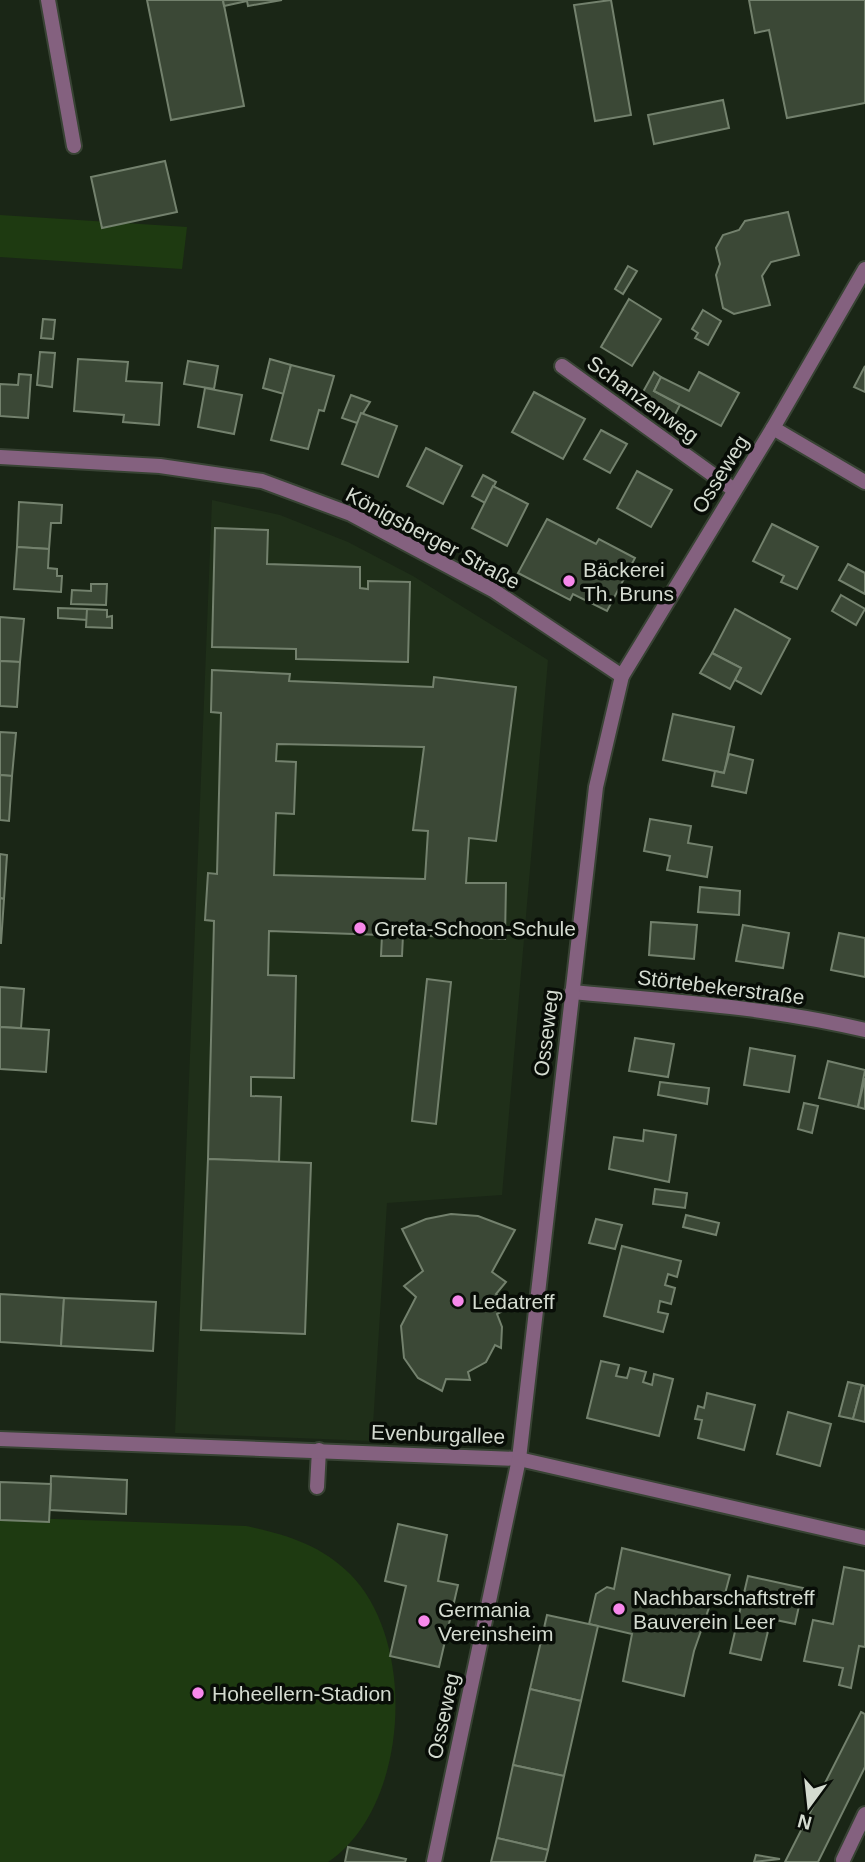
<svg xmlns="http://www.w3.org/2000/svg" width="865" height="1862" font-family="Helvetica,sans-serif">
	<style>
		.built { fill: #1f2f19 }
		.green { fill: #1e3a11 }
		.building { fill: #3b4836; stroke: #73816d; stroke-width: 2; fill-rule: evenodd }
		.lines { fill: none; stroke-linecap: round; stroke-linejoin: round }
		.service-casing { stroke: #384334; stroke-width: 18 }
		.minor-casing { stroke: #384334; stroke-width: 18 }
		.service { stroke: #84617f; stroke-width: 14 }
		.minor { stroke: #84617f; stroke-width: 14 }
		.poi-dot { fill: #f788eb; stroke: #080d07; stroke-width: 2.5 }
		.labels { text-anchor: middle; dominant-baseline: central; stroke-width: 7; stroke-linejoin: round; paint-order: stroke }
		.street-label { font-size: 21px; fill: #d4dbd0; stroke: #080d07 }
		.poi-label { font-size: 21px; fill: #d4dbd0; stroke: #080d07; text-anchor: start }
	</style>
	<rect width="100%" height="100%" fill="#1a2616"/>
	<!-- built -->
	<polygon class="built" points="212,500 280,515 348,542 413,576 548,660 502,1195 387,1203 372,1441 175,1433"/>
	<!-- green -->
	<g class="green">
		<polygon points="0,215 187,227 182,269 0,257"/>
		<path d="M0 1517 246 1526C285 1534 321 1545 350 1574 418 1642 409 1808 328 1862H0Z"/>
	</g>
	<!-- building -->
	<g class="building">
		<polygon points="147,0 223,0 244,106 171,120"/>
		<polygon points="223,0 282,0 248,6 247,1 224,6"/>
		<polygon points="611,0 631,115 595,121 574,5"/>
		<polygon points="749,0 865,0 865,103 787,118 769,30 755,33"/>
		<polygon points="723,100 729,128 654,144 648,115"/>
		<polygon points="165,161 177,212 102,228 91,177"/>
		<polygon points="788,212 799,255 771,262 762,276 770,305 734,314 723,308 716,275 720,264 716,248 723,235 739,230 745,221"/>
		<polygon points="628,266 637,271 623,294 615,289"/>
		<polygon points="629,299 661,319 632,366 601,347"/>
		<polygon points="703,310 721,321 708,345 695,338 698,333 692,329"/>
		<polygon points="43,319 55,320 53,339 41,338"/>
		<polygon points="40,352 55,353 52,387 37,385"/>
		<polygon points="78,359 128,362 126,381 162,383 159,425 123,422 124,415 74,411"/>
		<polygon points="270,359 291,365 284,394 263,388"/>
		<polygon points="188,361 218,366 214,389 184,384"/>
		<polygon points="291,365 334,376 324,411 319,410 308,449 271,440"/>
		<polygon points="865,366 865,392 854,387"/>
		<polygon points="654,372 661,377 654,391 680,405 669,426 638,401"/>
		<polygon points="699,372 739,393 721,426 654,391 661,377 689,391"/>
		<polygon points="19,374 31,375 28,418 0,416 0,384 18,385"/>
		<polygon points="205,388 242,395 234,434 198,427"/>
		<polygon points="534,392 585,419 563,459 512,432"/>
		<polygon points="351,395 370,402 357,423 342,418"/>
		<polygon points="361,413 397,426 378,477 342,464"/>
		<polygon points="601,430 627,444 610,473 584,459"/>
		<polygon points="426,448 462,466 443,504 407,486"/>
		<polygon points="637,471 672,490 651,527 617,508"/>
		<polygon points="483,475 496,482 485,503 472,496"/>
		<polygon points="493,486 528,504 507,546 472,528"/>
		<polygon points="19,502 62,505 61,523 51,523 49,549 17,547"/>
		<polygon points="547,519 596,544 599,539 635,558 607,611 573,594 570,600 518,573"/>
		<polygon points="772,524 818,547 797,589 781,582 784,576 753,561"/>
		<polygon points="215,528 268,530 267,564 360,567 360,588 368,589 368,581 410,582 408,662 296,659 296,649 212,647"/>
		<polygon points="17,547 49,549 48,568 57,569 57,576 62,576 61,592 14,589"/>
		<polygon points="848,564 865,573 865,594 839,580"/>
		<polygon points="91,584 107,584 106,605 71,604 72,590 91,591"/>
		<polygon points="841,595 865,609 856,625 832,611"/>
		<polygon points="58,608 87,609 87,620 58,618"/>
		<polygon points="87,609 107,610 107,617 112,616 112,628 86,627"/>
		<polygon points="735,609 790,639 761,694 735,680 741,668 712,653"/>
		<polygon points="0,617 24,619 20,662 0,661"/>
		<polygon points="712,653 741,668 730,689 700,673"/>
		<polygon points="0,661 20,662 17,707 0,706"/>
		<path d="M212 670 290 674 289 681 433 687 434 677 516 687 496 841 469 838 466 883H506L505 939 403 935 402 956H381L382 935 269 931 268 975 296 976 294 1078 251 1077V1096L281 1097 279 1162 208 1159 214 921 205 920 208 873 217 874 221 713 211 712ZM277 744 424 747 413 830 428 831 425 879 274 875 276 813 294 814 296 762 276 761Z"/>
		<polygon points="673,714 734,727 724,773 663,760"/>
		<polygon points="0,732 16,733 12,776 0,775"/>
		<polygon points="729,754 753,760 746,793 712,786 715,771 724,773"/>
		<polygon points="0,775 12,776 9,821 0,820"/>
		<polygon points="650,819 691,826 688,843 712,847 707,877 667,870 670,856 644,851"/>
		<polygon points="0,854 7,855 4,899 0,898"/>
		<polygon points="700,887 740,891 739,915 698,912"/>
		<polygon points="0,898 4,899 1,943 0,943"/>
		<polygon points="651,922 697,925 694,959 649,955"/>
		<polygon points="743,925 789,933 783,968 736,961"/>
		<polygon points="839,933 865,938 865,977 831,970"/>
		<polygon points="427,979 451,982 436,1124 412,1121"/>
		<polygon points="0,987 24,989 21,1028 0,1027"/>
		<polygon points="0,1027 49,1030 46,1072 0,1069"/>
		<polygon points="635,1038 674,1044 668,1077 629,1071"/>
		<polygon points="750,1048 795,1056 789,1092 744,1085"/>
		<polygon points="828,1061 865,1070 858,1107 819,1098"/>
		<polygon points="865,1078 865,1109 858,1107"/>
		<polygon points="660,1082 709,1088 707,1104 658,1095"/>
		<polygon points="804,1103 818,1106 812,1133 798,1129"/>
		<polygon points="644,1130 676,1135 669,1182 609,1169 614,1137 643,1141"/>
		<polygon points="208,1159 311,1163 305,1334 201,1330"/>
		<polygon points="655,1189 687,1193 685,1208 653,1204"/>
		<polygon points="451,1214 478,1216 515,1230 492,1272 506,1282 496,1294 508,1308 497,1314 502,1327 501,1348 495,1345 486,1362 468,1372 470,1380 446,1379 442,1391 418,1378 404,1358 401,1326 416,1297 404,1286 423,1271 402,1229 426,1219"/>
		<polygon points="686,1215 719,1223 716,1235 683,1227"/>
		<polygon points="596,1219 622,1225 615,1249 589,1243"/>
		<polygon points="622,1246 681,1261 677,1277 668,1274 665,1285 675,1288 671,1304 660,1301 658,1312 668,1314 663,1332 604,1316"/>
		<polygon points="0,1294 64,1298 61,1346 0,1342"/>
		<polygon points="64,1298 156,1302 153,1351 61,1346"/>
		<polygon points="601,1361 619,1365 616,1376 627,1378 630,1368 646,1372 643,1382 652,1385 654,1374 673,1379 659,1436 587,1418"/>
		<polygon points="848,1382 862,1385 853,1419 839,1416"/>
		<polygon points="862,1385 865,1386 865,1422 853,1419"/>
		<polygon points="707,1393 755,1405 744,1450 698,1438 702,1420 695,1419 698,1406 704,1408"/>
		<polygon points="788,1412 831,1424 820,1466 777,1454"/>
		<polygon points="51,1476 127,1480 126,1514 50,1510"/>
		<polygon points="0,1482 51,1484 49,1522 0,1520"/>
		<polygon points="398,1524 447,1535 438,1581 458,1585 439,1667 390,1656 406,1586 385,1581"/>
		<polygon points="622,1548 730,1575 722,1605 711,1602 694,1651 684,1696 623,1681 632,1634 589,1624 596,1594 607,1587 614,1589"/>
		<polygon points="844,1567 865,1571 865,1647 859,1646 851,1688 839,1685 843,1668 804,1661 813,1620 833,1624"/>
		<polygon points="748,1576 803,1588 795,1624 771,1619 761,1660 730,1653"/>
		<polygon points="547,1615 598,1626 581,1701 530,1689"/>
		<polygon points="530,1689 581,1701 564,1776 513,1765"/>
		<polygon points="861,1712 865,1714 865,1767 818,1862 785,1862"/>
		<polygon points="513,1765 564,1776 548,1850 497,1838"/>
		<polygon points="497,1838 548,1850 545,1862 491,1862"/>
		<polygon points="348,1847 406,1859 405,1862 345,1862"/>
		<polygon points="756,1855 780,1859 754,1862"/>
	</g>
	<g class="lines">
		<!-- service casing -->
		<g class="service-casing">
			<g id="service">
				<polyline points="48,0 74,146"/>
				<polyline points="317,1487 319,1450"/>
				<polyline points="843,1860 865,1814"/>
			</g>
		</g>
		<!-- minor casing -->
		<g class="minor-casing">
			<g id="minor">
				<polyline points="562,366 734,490"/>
				<polyline points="773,428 865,482"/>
				<polyline points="0,457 160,466 262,481 351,514 493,590 622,676"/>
				<path d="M572 992C670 1001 769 1007 865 1030"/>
				<polyline points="0,1439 519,1459 865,1538"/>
				<polyline points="434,1862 519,1459 596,787 622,676 773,428 865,269"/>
			</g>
		</g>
		<!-- service -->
		<use href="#service" class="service"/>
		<!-- minor -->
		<use href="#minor" class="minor"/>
	</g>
	<!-- markers -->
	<g class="poi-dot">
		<circle cx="569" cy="581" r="7"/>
		<circle cx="360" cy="928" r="7"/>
		<circle cx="458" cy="1301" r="7"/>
		<circle cx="619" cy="1609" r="7"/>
		<circle cx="424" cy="1621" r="7"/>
		<circle cx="198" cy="1693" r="7"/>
	</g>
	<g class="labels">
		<!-- street labels -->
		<g class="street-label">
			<text transform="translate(643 399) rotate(36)">Schanzenweg</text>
			<text transform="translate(720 474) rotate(-58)">Osseweg</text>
			<text transform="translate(433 538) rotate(28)">Königsberger Straße</text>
			<text transform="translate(721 987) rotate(7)">Störtebekerstraße</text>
			<text transform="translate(546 1033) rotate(-83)">Osseweg</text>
			<text transform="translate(438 1434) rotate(2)">Evenburgallee</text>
			<text transform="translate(443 1716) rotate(-78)">Osseweg</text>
		</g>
		<!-- poi labels -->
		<g class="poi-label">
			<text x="583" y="569">Bäckerei<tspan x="583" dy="24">Th. Bruns</tspan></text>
			<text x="374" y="928">Greta-Schoon-Schule</text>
			<text x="472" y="1301">Ledatreff</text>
			<text x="633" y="1597">Nachbarschaftstreff<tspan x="633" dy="24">Bauverein Leer</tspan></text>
			<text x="438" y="1609">Germania<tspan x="438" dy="24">Vereinsheim</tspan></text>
			<text x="212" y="1693">Hoheellern-Stadion</text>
		</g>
	</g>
	<!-- north arrow -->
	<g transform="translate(809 1806) rotate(195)" stroke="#080d07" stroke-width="5" paint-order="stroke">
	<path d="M0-5L12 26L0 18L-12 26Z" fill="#d4dbd0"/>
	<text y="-10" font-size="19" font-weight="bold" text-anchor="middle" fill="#d4dbd0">N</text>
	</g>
</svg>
